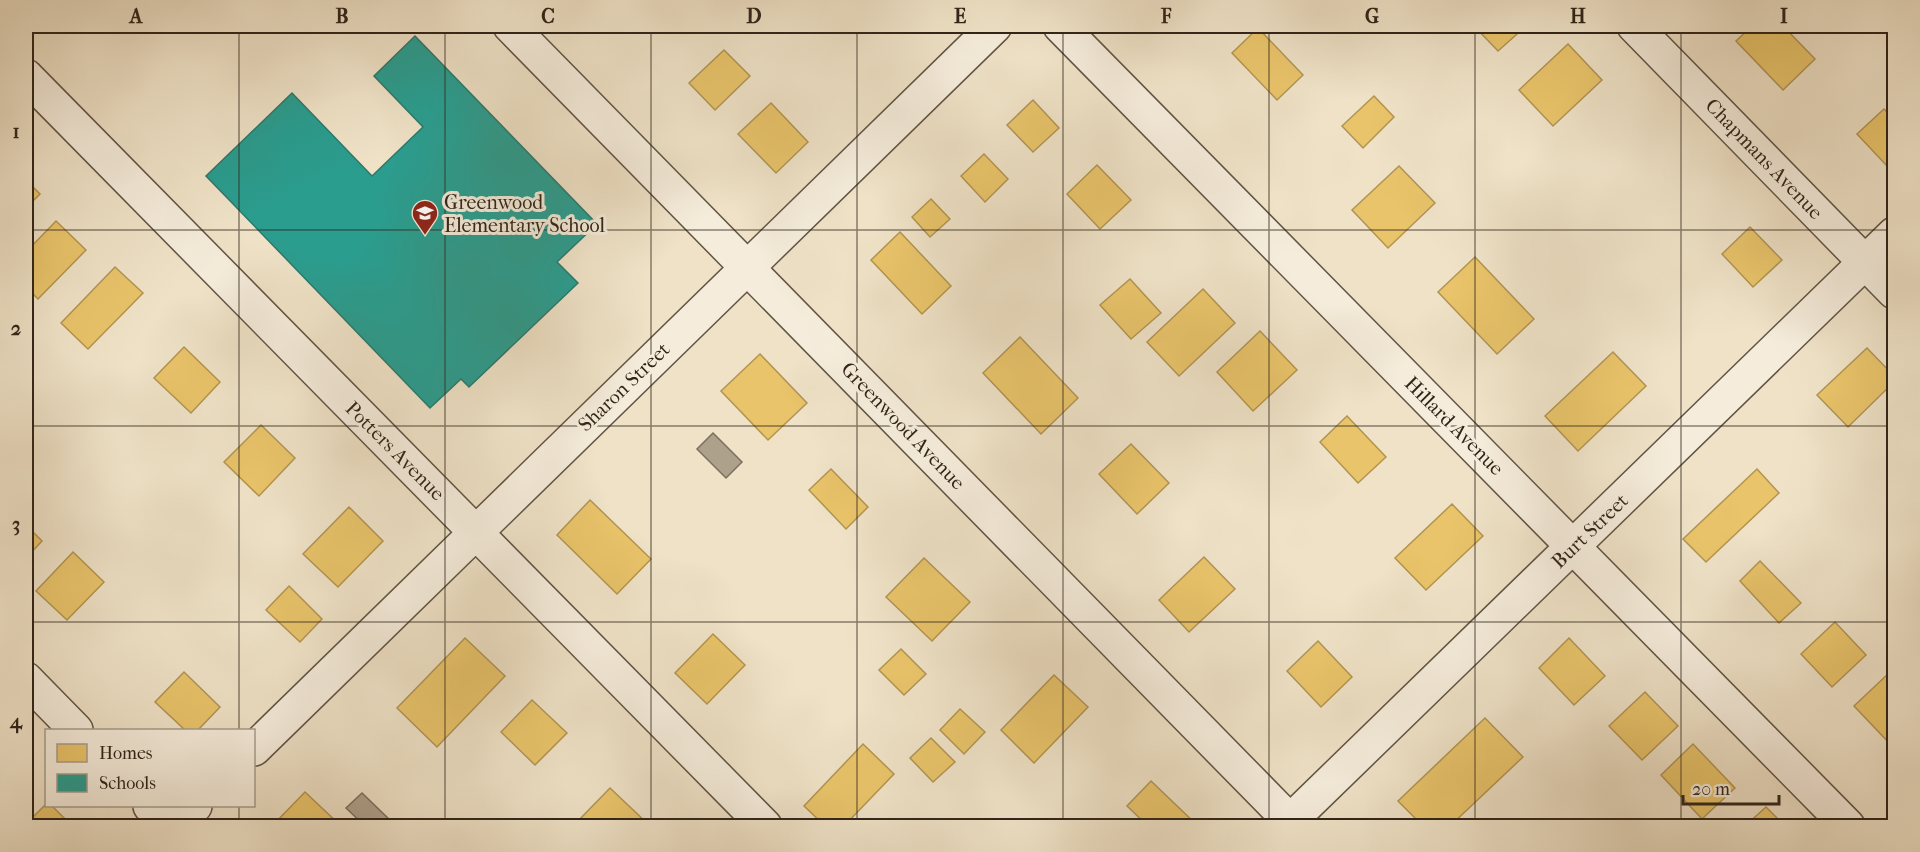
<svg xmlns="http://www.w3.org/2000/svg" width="1920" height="852" font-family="'IM FELL French Canon',serif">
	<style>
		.water { fill: #aea18c; stroke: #7c6f5e; stroke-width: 1.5 }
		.homes { fill: #e9c46a; stroke: #b29452; stroke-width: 1.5 }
		.schools { fill: #2a9d8f; stroke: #2c796c; stroke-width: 1.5 }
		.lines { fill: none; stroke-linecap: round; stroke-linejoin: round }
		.minor-casing { stroke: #605444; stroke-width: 36 }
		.minor { stroke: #f5ecdb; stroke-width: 33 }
		.grid { fill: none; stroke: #302419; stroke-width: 1.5; stroke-opacity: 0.55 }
		.labels { text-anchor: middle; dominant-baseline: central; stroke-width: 6; stroke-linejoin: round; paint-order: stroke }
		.street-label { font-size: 20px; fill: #302419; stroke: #f5ecdb }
		.poi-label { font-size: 20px; fill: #302419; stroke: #f5ecdb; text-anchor: start }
		.neatline { fill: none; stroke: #302419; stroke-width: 2 }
		.grid-label { font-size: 20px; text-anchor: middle; font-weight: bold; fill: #302419 }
	</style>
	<rect width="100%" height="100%" fill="#efe2c7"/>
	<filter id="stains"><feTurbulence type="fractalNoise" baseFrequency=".00333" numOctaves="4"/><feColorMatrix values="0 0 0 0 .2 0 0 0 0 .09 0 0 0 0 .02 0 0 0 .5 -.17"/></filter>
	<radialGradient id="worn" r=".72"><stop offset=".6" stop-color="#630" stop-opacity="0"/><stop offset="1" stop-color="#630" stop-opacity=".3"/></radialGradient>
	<!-- water -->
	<g class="water">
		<polygon points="713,433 742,462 726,478 697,449"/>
		<polygon points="362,793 393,823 389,826 365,826 346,808"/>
	</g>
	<!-- homes -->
	<g class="homes">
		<polygon points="1474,26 1526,26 1498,51"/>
		<polygon points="1752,26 1783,26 1815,59 1783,90 1736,41"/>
		<polygon points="1258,28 1303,75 1277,100 1232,53"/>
		<polygon points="1568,44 1602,80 1553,126 1519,90"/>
		<polygon points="724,50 750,76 715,110 689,83"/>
		<polygon points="1374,96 1394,117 1363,148 1342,126"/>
		<polygon points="1033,100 1059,128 1033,152 1007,125"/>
		<polygon points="771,103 808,142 776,173 738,134"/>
		<polygon points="1884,109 1894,119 1894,159 1887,166 1857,134"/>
		<polygon points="984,154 1008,179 985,202 961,176"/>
		<polygon points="1097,165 1131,200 1100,229 1067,194"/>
		<polygon points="1399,166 1435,203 1388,248 1352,210"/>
		<polygon points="26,180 40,194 26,208"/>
		<polygon points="931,199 950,219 930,237 912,217"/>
		<polygon points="56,221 86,250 38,299 26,287 26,252"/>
		<polygon points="1750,227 1782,260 1753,287 1722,254"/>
		<polygon points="900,232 951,286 922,314 871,260"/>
		<polygon points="1475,257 1534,319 1497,354 1438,292"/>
		<polygon points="115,267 143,293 88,349 61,323"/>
		<polygon points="1130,279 1161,313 1131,339 1100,305"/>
		<polygon points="1203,289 1235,323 1179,376 1147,342"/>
		<polygon points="1260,331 1297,370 1253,411 1217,372"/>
		<polygon points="1020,337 1078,398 1041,434 983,373"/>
		<polygon points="184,347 220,382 191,413 154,378"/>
		<polygon points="1867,348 1894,376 1894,382 1848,427 1817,395"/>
		<polygon points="1613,352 1646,386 1578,451 1545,416"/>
		<polygon points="760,354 807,403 768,440 721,391"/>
		<polygon points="1347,416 1386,457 1358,483 1320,442"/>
		<polygon points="261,425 295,458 259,496 224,462"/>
		<polygon points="1131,444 1169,483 1137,514 1099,474"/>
		<polygon points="831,469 868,507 846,529 809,490"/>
		<polygon points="1757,469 1779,493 1706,562 1683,539"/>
		<polygon points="590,500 651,559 617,594 557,535"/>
		<polygon points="1452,504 1483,536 1426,590 1395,558"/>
		<polygon points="349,507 383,541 338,587 303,554"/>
		<polygon points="26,525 42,541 26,558"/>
		<polygon points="73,552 104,582 67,620 36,591"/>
		<polygon points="1204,557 1235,589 1189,632 1159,600"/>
		<polygon points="924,558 970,602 932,641 886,597"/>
		<polygon points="1760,561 1801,603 1779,623 1740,581"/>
		<polygon points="289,586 322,619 300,642 266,610"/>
		<polygon points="1835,622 1866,655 1832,687 1801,654"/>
		<polygon points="713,634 745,665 707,704 675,673"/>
		<polygon points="465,638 505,676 437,747 397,708"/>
		<polygon points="1569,638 1605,676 1574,705 1539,668"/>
		<polygon points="1318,641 1352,677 1321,707 1287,671"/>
		<polygon points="901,649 926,674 904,695 879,670"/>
		<polygon points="184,672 220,707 198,730 185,730 155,702"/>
		<polygon points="1890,672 1894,677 1894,748 1854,706"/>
		<polygon points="1054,675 1088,707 1034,763 1001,730"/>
		<polygon points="1645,692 1678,726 1642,760 1609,726"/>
		<polygon points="532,700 567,733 535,765 501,732"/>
		<polygon points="960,709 985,732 964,754 940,730"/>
		<polygon points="1485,718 1523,757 1450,826 1423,826 1398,801"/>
		<polygon points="931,738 955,762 933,782 910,758"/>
		<polygon points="863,744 894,774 844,826 825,826 804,806"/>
		<polygon points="1693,744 1735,788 1702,819 1661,775"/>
		<polygon points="1151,781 1198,826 1148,826 1127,806"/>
		<polygon points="610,788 650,826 584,826 578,821"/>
		<polygon points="305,792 341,826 272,826"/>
		<polygon points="46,804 46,806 52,806 72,826 26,826 26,824"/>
		<polygon points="1766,807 1785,826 1745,826"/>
	</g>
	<!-- schools -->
	<polygon class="schools" points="415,36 597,224 557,262 578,283 469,387 461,379 430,408 206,176 292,93 372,176 423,127 374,76"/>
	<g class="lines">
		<!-- minor casing -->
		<g class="minor-casing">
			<g id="minor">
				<polyline points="510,26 1295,826"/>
				<polyline points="1060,26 1848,826"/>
				<polyline points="1634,26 1894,292"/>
				<polyline points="26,76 765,826"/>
				<polyline points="26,679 76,730"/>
				<polyline points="254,749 995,26"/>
				<polyline points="150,806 170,826"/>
				<polyline points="174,826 195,806"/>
				<polyline points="1285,826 1894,234"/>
			</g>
		</g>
		<!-- minor -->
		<use href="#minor" class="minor"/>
	</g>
	<!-- grid -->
	<path class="grid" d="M239 26V730M445 26V826M651 26V826M857 26V826M1063 26V826M1269 26V826M1475 26V826M1681 26V826M26 230H1894M26 426H1894M26 622H1894M239 806V826"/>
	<!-- icons -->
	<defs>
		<g id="school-pin" transform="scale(1.35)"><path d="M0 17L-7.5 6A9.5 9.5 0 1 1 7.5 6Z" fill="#8f2418" stroke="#f5ecdb"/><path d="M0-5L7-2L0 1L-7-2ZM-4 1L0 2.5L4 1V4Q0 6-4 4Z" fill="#fff"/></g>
	</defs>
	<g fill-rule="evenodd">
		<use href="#school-pin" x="425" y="213"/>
	</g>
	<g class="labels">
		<!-- street labels -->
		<g class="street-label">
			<text transform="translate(1764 159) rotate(46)">Chapmans Avenue</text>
			<text transform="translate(624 387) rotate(-44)">Sharon Street</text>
			<text transform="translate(903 426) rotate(46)">Greenwood Avenue</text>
			<text transform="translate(1454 426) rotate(45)">Hillard Avenue</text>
			<text transform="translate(395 451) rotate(45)">Potters Avenue</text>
			<text transform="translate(1590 531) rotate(-44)">Burt Street</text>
		</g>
		<!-- poi labels -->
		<g class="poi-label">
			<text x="444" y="202">Greenwood<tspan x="444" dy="23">Elementary School</tspan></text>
		</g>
	</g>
	<!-- margin -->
	<rect width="1920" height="852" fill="none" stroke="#efe2c7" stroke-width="66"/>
	<!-- legend -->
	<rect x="45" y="729" width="210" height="78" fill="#f5ecdb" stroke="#a69c8d" stroke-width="1.5"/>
	<rect x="57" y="744" width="30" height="18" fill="#e9c46a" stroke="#a69c8d" stroke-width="1.5"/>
	<text x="99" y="759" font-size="18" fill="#302419">Homes</text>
	<rect x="57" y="774" width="30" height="18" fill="#2a9d8f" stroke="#a69c8d" stroke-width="1.5"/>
	<text x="99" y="789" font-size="18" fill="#302419">Schools</text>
	<!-- scale -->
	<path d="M1683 795v9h96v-9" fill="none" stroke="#302419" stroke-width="3"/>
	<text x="1692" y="795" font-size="18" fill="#302419" stroke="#f5ecdb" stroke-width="4.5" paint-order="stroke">20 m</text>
	<rect x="33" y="33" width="1854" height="786" class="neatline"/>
	<g class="grid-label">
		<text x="136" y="23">A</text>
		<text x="342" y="23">B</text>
		<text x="548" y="23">C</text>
		<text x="754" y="23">D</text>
		<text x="960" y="23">E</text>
		<text x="1166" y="23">F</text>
		<text x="1372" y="23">G</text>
		<text x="1578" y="23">H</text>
		<text x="1784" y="23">I</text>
		<text x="16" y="138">1</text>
		<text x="16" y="335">2</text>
		<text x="16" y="531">3</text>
		<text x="16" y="728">4</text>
	</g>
	<rect width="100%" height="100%" filter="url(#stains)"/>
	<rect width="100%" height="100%" fill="url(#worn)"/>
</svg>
